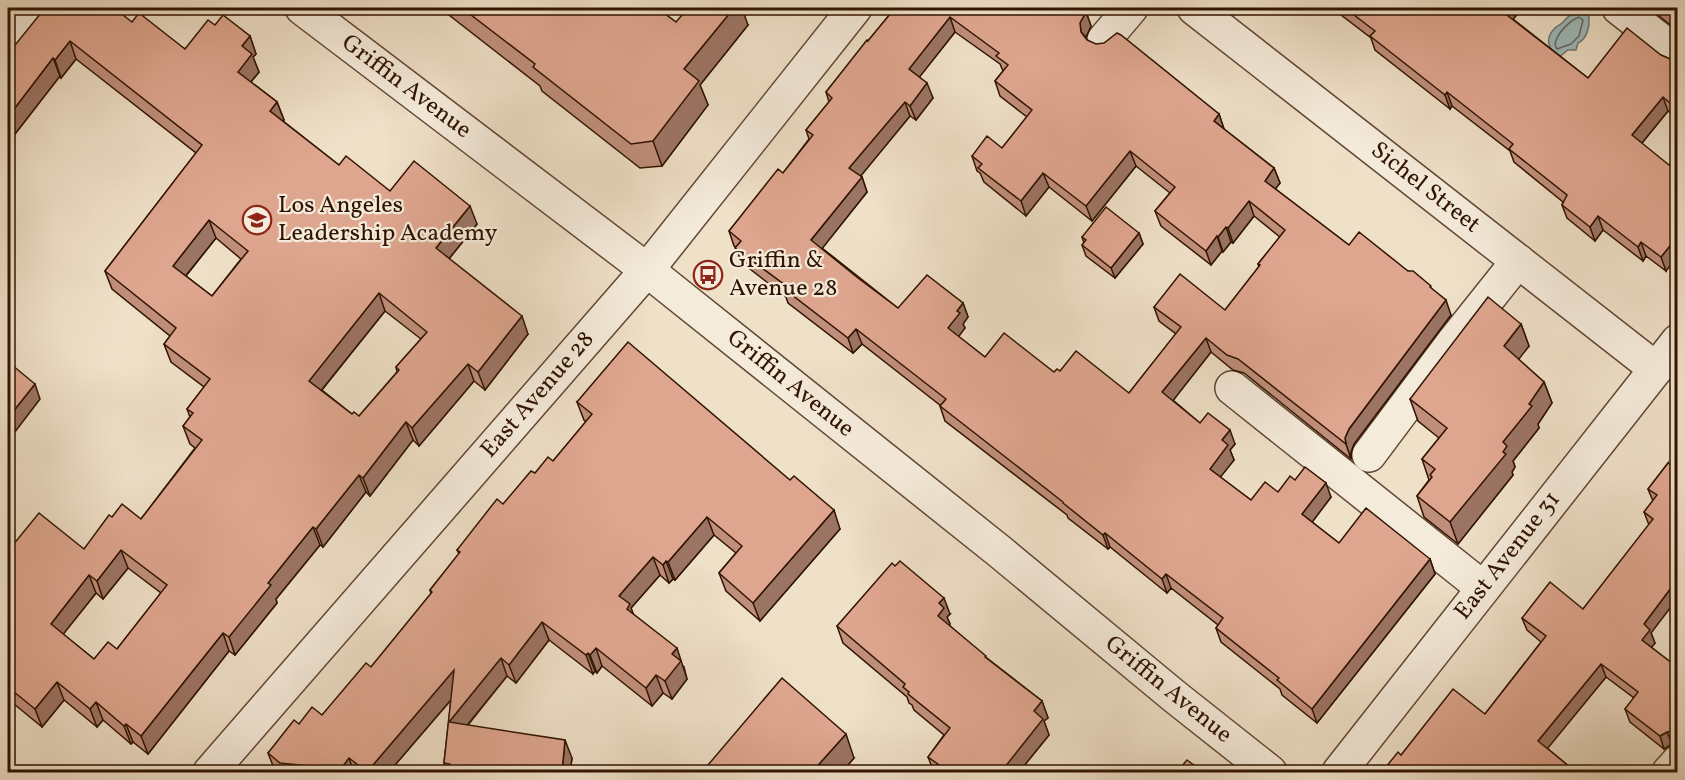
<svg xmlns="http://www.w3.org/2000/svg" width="1685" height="780" font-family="Vollkorn,serif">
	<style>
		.water { fill: #9cbbbd; stroke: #717871; stroke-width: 1.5 }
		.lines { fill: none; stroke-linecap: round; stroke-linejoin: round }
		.shore { stroke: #66675e; stroke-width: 1.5 }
		.minor-casing { stroke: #604632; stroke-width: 36 }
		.minor { stroke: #f5ebdb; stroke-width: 33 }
		.wall { fill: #c08f7b; stroke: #301300; stroke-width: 1.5; fill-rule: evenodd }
		.shaded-wall { fill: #9c7464; stroke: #301300; stroke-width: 1.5 }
		.building { fill: #dfa68f; stroke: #301300; stroke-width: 1.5; fill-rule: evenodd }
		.labels { text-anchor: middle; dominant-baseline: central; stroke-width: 4.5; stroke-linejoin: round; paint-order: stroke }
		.street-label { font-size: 24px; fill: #301300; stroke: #f5ebdb }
		.poi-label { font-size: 24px; fill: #301300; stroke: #f5ebdb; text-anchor: start }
	</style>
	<rect width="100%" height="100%" fill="#efe0c8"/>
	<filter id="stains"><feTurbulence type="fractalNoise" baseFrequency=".00333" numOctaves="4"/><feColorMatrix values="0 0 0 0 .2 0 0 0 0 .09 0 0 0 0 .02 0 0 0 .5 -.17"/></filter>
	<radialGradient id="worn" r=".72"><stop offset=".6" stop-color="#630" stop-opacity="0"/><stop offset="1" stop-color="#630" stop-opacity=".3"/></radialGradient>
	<!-- water -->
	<path class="water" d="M1581 10 1589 17C1590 26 1587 39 1578 43L1576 50H1568L1559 57C1549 50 1544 40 1554 29 1556 26 1559 26 1562 23 1568 17 1571 13 1581 10Z"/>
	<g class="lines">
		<!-- shore -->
		<path class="shore" d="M1579 17 1583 20 1579 36 1571 44 1557 49 1555 45C1556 34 1569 21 1579 17Z"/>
		<!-- minor casing -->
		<g class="minor-casing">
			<g id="minor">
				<polyline points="302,8 647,270 999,551 1174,696 1270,772"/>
				<polyline points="1194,8 1656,369"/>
				<polyline points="1619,8 1678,54"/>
				<polyline points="1104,40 1131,8"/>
				<polyline points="8,50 42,8"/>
				<polyline points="1232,388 1483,588"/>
				<polyline points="1369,455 1455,340 1518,261"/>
				<polyline points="210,772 647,270 855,8"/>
				<polyline points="1339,772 1678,341"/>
				<polyline points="1669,772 1678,762"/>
			</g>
		</g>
		<!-- minor -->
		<use href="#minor" class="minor"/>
	</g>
	<!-- wall -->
	<g class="wall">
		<polygon points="440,8 657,8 676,22 748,25 700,85 708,105 662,166 640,168 542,91 540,86"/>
		<path d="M895 8 1086 12 1091 26 1086 37 1087 40 1219 114 1224 129 1274 168 1280 183 1275 189 1349 245 1408 271 1432 289 1451 315 1354 444 1351 452V459L1244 373 1233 370 1211 352 1173 400 1200 423 1235 444 1230 450 1234 460 1220 477 1251 500 1278 492 1295 480 1331 497 1312 522 1339 543 1430 559 1435 574 1317 723 1282 695 1280 689 1221 642 1216 628 1218 625 1171 588 1167 593 1110 547 1108 549 1068 518 1067 515 945 421 940 406H941L862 344 853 353 788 303 786 297 741 262 736 247 734 246 729 231 783 173 809 139 806 130 829 102 826 92ZM955 32 1000 64 1003 71 995 81 1000 96 1027 117 1002 148 972 156 977 171 980 173 984 182 1026 216 1049 187 1092 221 1136 166 1170 193 1155 211 1161 226 1211 265 1222 251 1223 252 1231 242 1233 243 1254 216 1280 237 1258 264 1259 267 1225 310 1154 307 1159 321 1176 334 1129 393 1060 371 1054 372 985 357 958 336 965 328 963 324 968 317 963 303 898 308 822 248 867 192 862 177 860 176 910 116 916 120 933 98 919 77Z"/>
		<polygon points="1332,8 1519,8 1520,11 1513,19 1588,78 1661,55 1670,59 1677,58 1677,118 1668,111 1642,143 1666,271 1646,256 1643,261 1603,230 1595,241 1567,218 1562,205 1563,202 1514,162 1510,151 1452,106 1450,109 1375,50 1371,38"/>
		<polygon points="1649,8 1677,8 1677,30"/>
		<path d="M132 22 185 49 215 25 250 36 256 54 253 57 259 72 251 82 277 102 284 120 283 121 339 165 390 191 477 224 449 259 528 334 485 390 474 381 419 446 413 440 370 496 366 492 323 547 320 545 276 599 277 603 235 655 229 651 148 754 133 742 131 744 103 720 97 727 64 700 42 727 8 699V551L84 549 112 517 141 519 195 448 190 444 183 426 190 417 187 409 204 387 171 362 164 344 170 336 112 289 105 271 196 153 76 59 61 78 60 76 8 143V49ZM216 238 241 259 212 296 186 276ZM385 311 421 339 396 367 397 372 359 416 352 414 322 390ZM128 568 161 593 117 649 94 659 63 634 96 593 103 599Z"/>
		<polygon points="1139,233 1143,244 1115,278 1086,256 1082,245 1084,243 1082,237"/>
		<polygon points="1521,324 1529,346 1518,359 1544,382 1552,403 1538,424 1539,428 1513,461 1515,467 1512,472 1513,475 1458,544 1424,517 1417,496 1429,480 1422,459 1439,438 1418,421 1410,399"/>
		<polygon points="577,402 840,529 760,621 726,591 719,573 736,553 714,535 675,580 673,579 669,583 660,575 631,608 633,614 684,667 687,679 672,699 663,693 652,706 602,666 597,673 595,671 593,674 549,640 516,683 507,676 468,725 572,758 570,772 447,772 444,763 451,700 389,772 276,772 275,771 268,753 299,724 322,715 371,667 431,594 430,590 459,554 457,550 535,473 553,461 586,422 584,420"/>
		<polygon points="1668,463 1651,633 1655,643 1651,647 1677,667 1677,744 1672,744 1664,749 1630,722 1625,709 1634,698 1606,677 1547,748 1576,772 1382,772 1401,755 1485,714 1541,642 1527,630 1522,618 1583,609 1649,525 1644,512 1653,501 1648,489"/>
		<polygon points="950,614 947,617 950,624 949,625 987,658 1042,701 1048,718 1044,721 1049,735 1019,772 934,772 928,757 944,735 914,710 912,705 909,703 907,697 843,643 837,626"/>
		<polygon points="854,758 842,772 711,772 708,765"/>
	</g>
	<!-- shaded-wall -->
	<g class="shaded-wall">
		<polygon points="8,8 18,8 8,21"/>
		<polygon points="734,8 742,8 748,25 700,85 708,105 662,166 653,141 684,69"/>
		<polygon points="1507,8 1519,8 1520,11 1508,25 1503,12"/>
		<polygon points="1086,12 1091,26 1086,37 1081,32 1080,23"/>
		<polygon points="950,17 955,32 914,84 909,69"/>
		<polygon points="250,36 256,54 253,57 259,72 245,89 238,72 242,46"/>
		<polygon points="70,41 76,59 61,78 55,60"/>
		<polygon points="53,58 60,76 8,143 8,117"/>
		<polygon points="927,83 933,98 916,120 910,106"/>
		<polygon points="1447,92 1452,106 1450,109 1445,95"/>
		<polygon points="1663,97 1668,111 1637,149 1632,135"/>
		<polygon points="277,102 284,120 277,129 270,111"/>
		<polygon points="905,102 910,116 855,183 849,168"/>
		<polygon points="1219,114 1224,129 1214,121"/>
		<polygon points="1130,151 1136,166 1092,221 1086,206"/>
		<polygon points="1274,168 1280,183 1270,196 1265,181"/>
		<polygon points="1043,173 1049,187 1026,216 1021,201"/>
		<polygon points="862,177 867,192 817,255 811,240"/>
		<polygon points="1249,201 1254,216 1233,243 1228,228"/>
		<polygon points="470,206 477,224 443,266 436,248"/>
		<polygon points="1598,216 1603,230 1595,241 1590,227"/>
		<polygon points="209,220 216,238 179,284 173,266"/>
		<polygon points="1226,227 1231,242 1223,252 1218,237"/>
		<polygon points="1139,233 1143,244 1115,278 1111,268"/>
		<polygon points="1217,236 1222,251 1211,265 1206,251"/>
		<polygon points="1677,237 1677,257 1666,271 1661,257"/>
		<polygon points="1641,242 1646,256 1643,261 1638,247"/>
		<polygon points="379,293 385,311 315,398 309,381"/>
		<polygon points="1446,300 1451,315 1354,444 1351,452 1351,459 1346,444 1345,438 1349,429"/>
		<polygon points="963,303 968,317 963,324 965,328 954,343 948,328 957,311"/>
		<polygon points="522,316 528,334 485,390 478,372"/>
		<polygon points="1521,324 1529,346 1512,368 1504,346"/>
		<polygon points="856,329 862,344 853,353 848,338"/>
		<polygon points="1206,338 1211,352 1168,407 1162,392"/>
		<polygon points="468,364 474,381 419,446 412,428"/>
		<polygon points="1544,382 1552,403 1538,424 1539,428 1513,461 1515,467 1512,472 1513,475 1458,544 1450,522 1503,452 1503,442"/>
		<polygon points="35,384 40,399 8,441 8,418"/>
		<polygon points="406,422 413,440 370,496 363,478"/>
		<polygon points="1230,430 1235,444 1230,450 1234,460 1215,484 1210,469 1222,440"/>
		<polygon points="359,475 366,492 323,547 316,529"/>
		<polygon points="1326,483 1331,497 1307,529 1302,514"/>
		<polygon points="834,510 840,529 760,621 753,603"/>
		<polygon points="707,517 714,535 675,580 668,562"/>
		<polygon points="313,527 320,545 276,599 277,603 235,655 229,637 268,583"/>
		<polygon points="1105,533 1110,547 1108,549 1103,535"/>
		<polygon points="121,550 128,568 103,599 97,581"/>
		<polygon points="653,557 660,575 631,608 637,623 633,627 619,596"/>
		<polygon points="1430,559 1435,574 1317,723 1312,709"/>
		<polygon points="666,561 673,579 669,583 663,565"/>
		<polygon points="1166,574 1171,588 1167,593 1162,579"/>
		<polygon points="89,575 96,593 57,642 51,624"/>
		<polygon points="1677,580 1677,599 1651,633 1655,643 1647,653 1642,640 1644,624"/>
		<polygon points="944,598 950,614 947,617 950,624 944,632 938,616 939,603"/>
		<polygon points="542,622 549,640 516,683 509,665"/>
		<polygon points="223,633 229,651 148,754 141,736"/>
		<polygon points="596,648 602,666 597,673 590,655"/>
		<polygon points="677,648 687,679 672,699 665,681 672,654"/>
		<polygon points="588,653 595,671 593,674 586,655"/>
		<polygon points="501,658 507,676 455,740 449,722"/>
		<polygon points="1601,664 1606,677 1543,754 1538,741"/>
		<polygon points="454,670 461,688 389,772 367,772"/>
		<polygon points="656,675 663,693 652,706 646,688"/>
		<polygon points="57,682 64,700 42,727 35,709"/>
		<polygon points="1042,701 1048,718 1044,721 1049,735 1019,772 1001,772 1034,711"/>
		<polygon points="96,702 103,720 97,727 90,709"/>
		<polygon points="126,724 133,742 131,744 124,726"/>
		<polygon points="1677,726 1677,742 1673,731"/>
		<polygon points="1667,732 1672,744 1664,749 1660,736"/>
		<polygon points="846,734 854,758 842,772 812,772"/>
		<polygon points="565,740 572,758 570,772 562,772"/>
		<polygon points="349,758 354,772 341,772 340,770"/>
		<polygon points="333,765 336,772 327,772"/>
	</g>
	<!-- building -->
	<g class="building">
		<path d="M45 8H114L132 22 139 13 185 49 208 20 215 25 223 15 250 36 242 46 252 54 238 72 277 102 270 111 339 165 346 156 390 191 414 161 470 206 436 248 522 316 478 372 468 364 412 428 406 422 363 478 359 475 316 529 313 527 268 583 271 585 229 637 223 633 141 736 126 724 124 726 96 702 90 709 57 682 35 709 8 687V551L39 513 84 549 109 515 112 517 122 504 141 519 202 440 183 426 193 413 187 409 210 379 164 344 176 328 105 271 202 145 70 41 55 60 53 58 8 117V49L16 44ZM209 220 248 251 212 296 173 266ZM379 293 427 332 396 367 399 370 359 416 354 412 352 414 309 381ZM121 550 167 585 117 649 108 642 94 659 51 624 89 575 97 581Z"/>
		<polygon points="462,8 657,8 676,22 688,8 734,8 684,69 699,81 653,141 631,144 533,67 535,64"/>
		<path d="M895 8H1080L1086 12 1080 23 1081 32 1087 40 1096 44 1104 43 1117 33 1121 35 1219 114 1214 121 1274 168 1265 181 1349 245 1359 232 1408 271H1413L1431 286 1430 287 1446 300 1349 429 1345 438 1346 444 1238 359 1227 355 1206 338 1162 392 1200 423 1208 413 1230 430 1222 440 1228 445 1210 469 1251 500 1265 482 1278 492 1290 476 1295 480 1305 467 1326 483 1302 514 1339 543 1366 508 1430 559 1312 709 1277 680 1279 678 1216 628 1223 618 1166 574 1162 579 1105 533 1103 535 1063 503V502L940 406 946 399 856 329 848 338 783 288 785 285 735 248 741 241 729 231 778 169 783 173 813 135 806 130 832 98 826 92 867 40 868 41ZM950 17 999 53 996 56 1008 65 995 81 1032 110 1002 148 987 136 972 156 982 164 978 168 1021 201 1043 173 1086 206 1130 151 1175 187 1155 211 1206 251 1217 236 1218 237 1226 227 1228 228 1249 201 1285 230 1258 264 1260 265 1225 310 1180 274 1154 307 1181 327 1129 393 1076 351 1060 371 1057 369 1054 372 1004 333 985 357 948 328 960 313 957 311 963 303 927 275 898 308 858 278 811 240 862 177 849 168 905 102 910 106 927 83 909 69Z"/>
		<polygon points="1345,8 1507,8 1503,12 1588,78 1627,28 1661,55 1670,59 1677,58 1677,109 1663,97 1632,135 1669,165 1677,155 1677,237 1661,257 1641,242 1638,247 1598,216 1590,227 1562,205 1567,195 1509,149 1513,144 1447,92 1445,95 1370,36 1375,31"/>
		<polygon points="1662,8 1677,8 1677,20"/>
		<polygon points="1106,207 1139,233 1111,268 1082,245 1086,240 1082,237"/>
		<polygon points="1488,297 1521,324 1504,346 1544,382 1529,404 1532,406 1503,442 1507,446 1503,452 1506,454 1450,522 1417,496 1432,477 1430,475 1435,469 1422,459 1447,428 1410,399"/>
		<polygon points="628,342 790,480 794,476 834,510 753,603 719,573 742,546 707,517 668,562 666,561 663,565 653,557 619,596 630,604 627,609 677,648 672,654 681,661 665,681 656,675 646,688 596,648 590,655 588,653 586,655 542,622 509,665 501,658 449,722 565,740 562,772 461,772 449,771 450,764 444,763 454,670 367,772 349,758 340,770 333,765 327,772 319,767 280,763 268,753 294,720 299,724 312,707 322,715 366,663 371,667 432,592 430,590 460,552 457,550 497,499 503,504 531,471 535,473 548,457 553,461 592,414 577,402"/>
		<polygon points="12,365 35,384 8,418 8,370"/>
		<polygon points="1668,463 1674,467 1677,463 1677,580 1644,624 1650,630 1642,640 1677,667 1677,726 1673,731 1667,732 1660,736 1625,709 1638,692 1601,664 1538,741 1576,772 1382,772 1398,752 1401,755 1453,689 1485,714 1546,636 1522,618 1550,582 1583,609 1653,519 1644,512 1657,495 1648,489"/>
		<polygon points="900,561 944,598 939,603 944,608 938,616 986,656 985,657 1042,701 1034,711 1043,719 1001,772 949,772 928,757 950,728 908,694 909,692 903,687 905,684 837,626 892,563 895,566"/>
		<polygon points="782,678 846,734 812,772 718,772 708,765"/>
		<polygon points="1187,760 1203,772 1177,772"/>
	</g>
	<!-- icons -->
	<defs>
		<g id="school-ring" transform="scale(1.5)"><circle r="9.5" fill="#f5ebdb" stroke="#8f2418" stroke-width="1.5"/><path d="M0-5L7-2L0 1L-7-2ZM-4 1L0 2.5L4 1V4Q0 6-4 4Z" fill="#8f2418"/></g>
		<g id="bus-ring" transform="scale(1.5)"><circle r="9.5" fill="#f5ebdb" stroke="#8f2418" stroke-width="1.5"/><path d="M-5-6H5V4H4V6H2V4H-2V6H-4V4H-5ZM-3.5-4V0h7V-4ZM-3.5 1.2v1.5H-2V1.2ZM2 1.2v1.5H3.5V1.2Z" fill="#8f2418"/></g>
	</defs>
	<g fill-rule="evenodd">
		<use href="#school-ring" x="257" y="220"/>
		<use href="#bus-ring" x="708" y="275"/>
	</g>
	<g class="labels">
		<!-- street labels -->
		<g class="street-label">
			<text transform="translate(406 87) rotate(37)">Griffin Avenue</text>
			<text transform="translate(1425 188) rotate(38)">Sichel Street</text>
			<text transform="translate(790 384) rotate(39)">Griffin Avenue</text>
			<text transform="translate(538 395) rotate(-49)">East Avenue 28</text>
			<text transform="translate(1508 556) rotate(-52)">East Avenue 31</text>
			<text transform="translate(1168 690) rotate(39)">Griffin Avenue</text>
		</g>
		<!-- poi labels -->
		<g class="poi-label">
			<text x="278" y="206">Los Angeles<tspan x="278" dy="28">Leadership Academy</tspan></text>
			<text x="729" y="261">Griffin &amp;<tspan x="729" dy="28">Avenue 28</tspan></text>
		</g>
	</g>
	<!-- margin -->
	<rect width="1685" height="780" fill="none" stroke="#efe0c8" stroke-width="30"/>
	<rect x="9" y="9" width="1667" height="762" fill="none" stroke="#301300" stroke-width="3"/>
	<rect x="15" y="15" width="1655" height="750" fill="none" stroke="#301300" stroke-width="1.5"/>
	<rect width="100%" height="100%" filter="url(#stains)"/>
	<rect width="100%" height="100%" fill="url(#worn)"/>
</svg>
